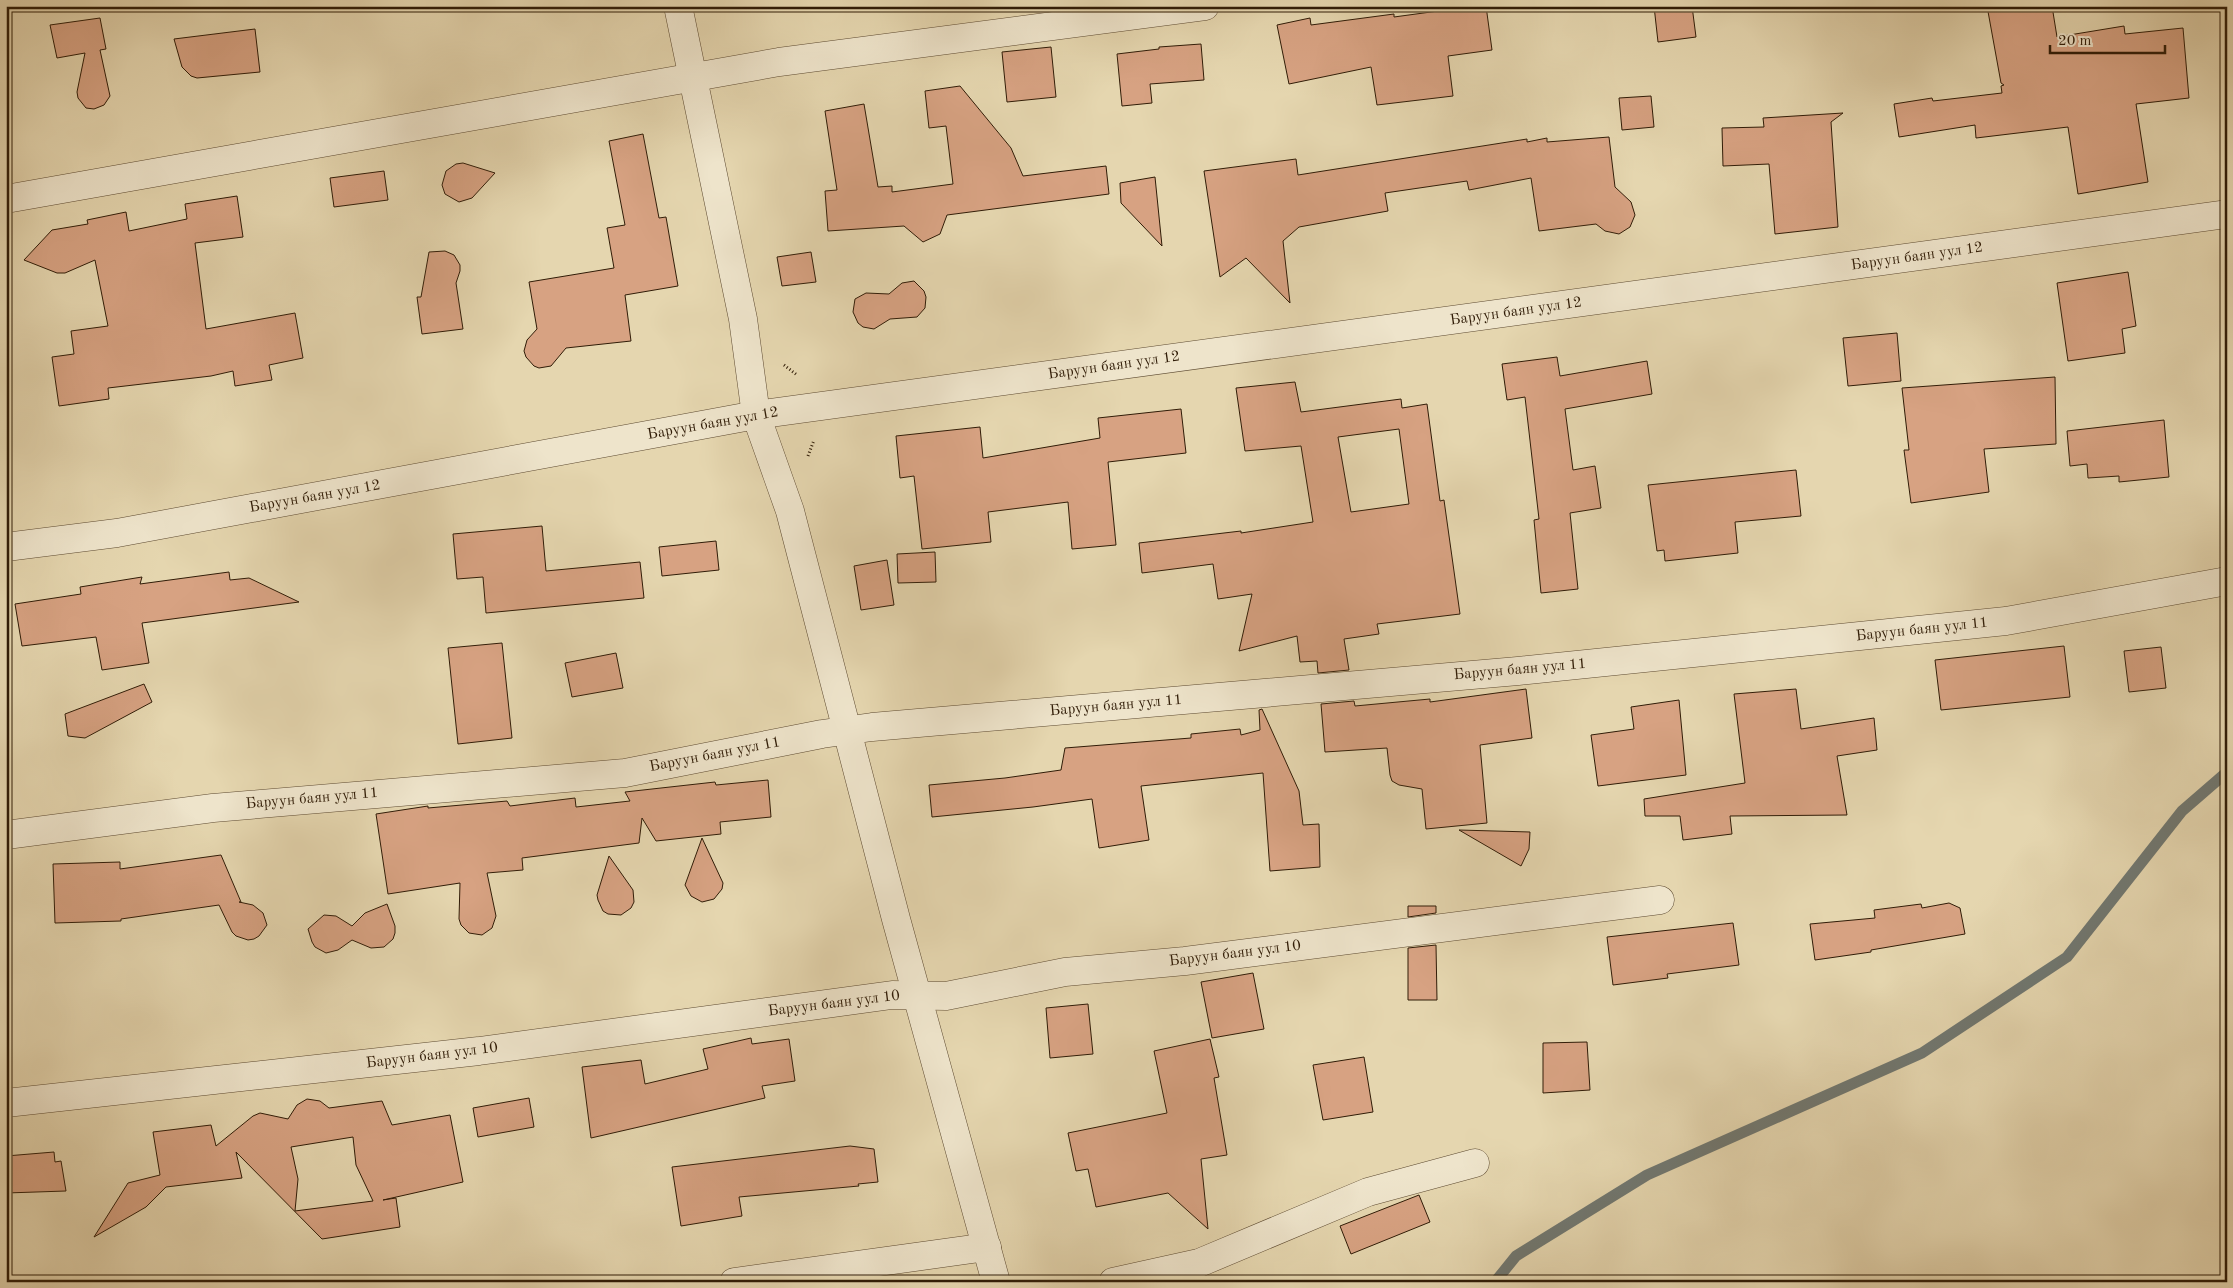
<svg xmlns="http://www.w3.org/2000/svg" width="2233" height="1288" font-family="'Old Standard TT',serif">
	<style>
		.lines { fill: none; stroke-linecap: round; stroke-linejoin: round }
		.stream { stroke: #717871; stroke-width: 11 }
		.building { fill: #d7a282; stroke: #301c07; fill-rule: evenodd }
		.street-casing { stroke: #5d4a31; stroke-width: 29 }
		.path { stroke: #301c07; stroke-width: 3; stroke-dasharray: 1 2.5; stroke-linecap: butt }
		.street { stroke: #eee4cb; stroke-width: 28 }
		.labels { text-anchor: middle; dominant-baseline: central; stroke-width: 4; stroke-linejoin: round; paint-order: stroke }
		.street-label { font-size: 15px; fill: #301c07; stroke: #eee4cb }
	</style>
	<rect width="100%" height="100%" fill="#e5d6af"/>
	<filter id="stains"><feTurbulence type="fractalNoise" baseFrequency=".004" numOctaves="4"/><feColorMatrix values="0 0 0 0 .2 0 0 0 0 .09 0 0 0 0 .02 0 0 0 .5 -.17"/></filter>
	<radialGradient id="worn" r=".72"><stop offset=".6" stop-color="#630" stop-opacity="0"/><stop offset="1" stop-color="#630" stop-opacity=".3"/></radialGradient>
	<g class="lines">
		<!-- stream -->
		<polyline class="stream" points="1495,1282 1516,1256 1647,1175 1922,1053 2067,957 2182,811 2227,772"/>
	</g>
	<!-- building -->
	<g class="building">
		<polygon points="1475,6 1486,6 1492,50 1448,56 1453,96 1377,105 1371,67 1289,84 1277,25 1310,18 1311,25 1394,14 1394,17"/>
		<polygon points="1654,6 1692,6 1696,37 1658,42"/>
		<polygon points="1987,6 2052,6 2057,37 2124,26 2125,34 2183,28 2189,98 2136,104 2148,182 2078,194 2068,127 1976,138 1975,125 1899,137 1894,104 1932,98 1933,101 2002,93 2001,86 2004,85 2001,83"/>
		<polygon points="100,18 106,49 100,50 110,96 104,105 94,109 86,108 78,98 77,92 85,53 57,58 50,25"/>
		<polygon points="255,29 260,72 197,78 191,76 182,67 174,39"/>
		<polygon points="1201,44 1204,80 1150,84 1152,103 1122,106 1117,54 1159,49 1159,47"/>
		<polygon points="1051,47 1056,97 1007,102 1002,52"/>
		<polygon points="960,86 1011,148 1023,176 1106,166 1109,194 947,215 940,234 923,242 904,226 828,231 825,191 837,190 825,111 864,104 878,187 892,186 892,192 953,184 946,126 929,128 925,91"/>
		<polygon points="1651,96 1654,127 1622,130 1619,98"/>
		<polygon points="1843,113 1831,122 1838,227 1775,234 1769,164 1723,166 1722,128 1764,127 1763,118"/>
		<polygon points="643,134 659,218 666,217 678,286 625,295 631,341 566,348 551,366 539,368 534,366 526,357 524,351 527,340 537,329 529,282 614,268 607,228 625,225 609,141"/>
		<polygon points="1609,137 1615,187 1631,202 1635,215 1630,227 1619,234 1605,231 1596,224 1539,231 1531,178 1469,190 1467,181 1385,193 1388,211 1299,227 1283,241 1290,303 1246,258 1220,277 1204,171 1296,159 1298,175 1527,139 1527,142 1547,138 1547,142"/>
		<polygon points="463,163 495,173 472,198 459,202 445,194 442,185 446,171 456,164"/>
		<polygon points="384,171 388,200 334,207 330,178"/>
		<polygon points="1155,177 1162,246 1121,203 1120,183"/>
		<polygon points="237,196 243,237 195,243 206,329 295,313 303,358 269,365 272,380 235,386 233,371 211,376 108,388 109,399 59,406 52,357 74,354 71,331 108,326 95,260 65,273 57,273 24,260 52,230 88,224 87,220 126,212 129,231 187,219 185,204"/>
		<polygon points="445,251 454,255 460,265 460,271 456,283 463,329 422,334 417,297 421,297 429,252"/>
		<polygon points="811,252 816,282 782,286 777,257"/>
		<polygon points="2128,272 2136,326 2122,329 2125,353 2068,361 2057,283"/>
		<polygon points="914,281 924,291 926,297 925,308 917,317 890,319 874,329 863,327 858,323 853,312 855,299 866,293 889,294 902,283"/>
		<polygon points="1897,333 1901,381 1848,386 1843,338"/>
		<polygon points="1557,357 1560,376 1647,361 1652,394 1565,409 1573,470 1595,466 1601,508 1570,513 1578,589 1541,593 1534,520 1539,519 1525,397 1507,400 1502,364"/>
		<polygon points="2055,377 2056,444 1984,449 1989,492 1911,503 1904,450 1909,450 1902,388"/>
		<path d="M1295 382 1301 412 1401 399 1402 408 1427 404 1440 501 1444 500 1460 614 1377 624 1379 634 1344 639 1349 670 1318 673 1317 661 1300 662 1297 636 1239 651 1252 594 1218 599 1213 564 1142 573 1139 543 1241 531V533L1313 522 1301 446 1245 451 1236 388ZM1399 429 1409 504 1351 512 1338 437Z"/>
		<polygon points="1181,409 1186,453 1108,462 1116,545 1072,549 1068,502 988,512 991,542 922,549 914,476 900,478 896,436 980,427 983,458 1100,438 1098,418"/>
		<polygon points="2164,420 2169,477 2119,482 2119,476 2088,478 2087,464 2070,466 2067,431"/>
		<polygon points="1796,470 1801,516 1735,522 1738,553 1665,561 1664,550 1657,551 1648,485"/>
		<polygon points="542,526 546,571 640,562 644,598 486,613 483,577 457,579 453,534"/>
		<polygon points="716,541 719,570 662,576 659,547"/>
		<polygon points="935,552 936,582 898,583 897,554"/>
		<polygon points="887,560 894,605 861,610 854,566"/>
		<polygon points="229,572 230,580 249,578 299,602 142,623 149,663 102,670 96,637 22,646 15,604 81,594 80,587 142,577 140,584"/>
		<polygon points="502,643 512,738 458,744 448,648"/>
		<polygon points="2064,646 2070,697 1941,710 1935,660"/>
		<polygon points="2161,647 2166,688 2129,692 2124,651"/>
		<polygon points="616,653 623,688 572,697 565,663"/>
		<polygon points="144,684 152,702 85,738 68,736 65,714"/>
		<polygon points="1526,689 1532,738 1480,745 1487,823 1426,829 1422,789 1399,785 1392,781 1390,775 1387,748 1325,752 1321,704 1354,701 1355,706 1430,699 1430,702"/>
		<polygon points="1796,689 1801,729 1874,718 1877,750 1837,756 1847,815 1730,816 1732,834 1683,840 1680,816 1645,816 1644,799 1745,783 1734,694"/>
		<polygon points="1679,700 1686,775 1598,786 1591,735 1634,729 1631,707"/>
		<polygon points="1262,709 1299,791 1303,825 1319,824 1320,867 1270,871 1263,773 1141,786 1149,840 1099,848 1092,799 1033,807 932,817 929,785 1005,778 1061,770 1065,748 1191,738 1191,734 1240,729 1241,735 1260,730 1259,710"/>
		<polygon points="768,780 771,817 720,822 721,834 656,841 642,818 639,843 522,858 523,870 487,873 496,916 492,928 482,935 469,933 461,925 459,919 460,883 388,894 376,814 428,806 428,808 507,801 510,806 575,798 576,807 630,801 625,792 715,782 716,785"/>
		<polygon points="1459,830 1530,832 1529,849 1521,866"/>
		<polygon points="702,838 723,883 722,889 714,899 702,902 691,896 685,885"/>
		<polygon points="221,855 241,902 239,902 253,905 263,913 267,925 259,936 254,939 248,940 236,936 232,932 219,905 121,919 121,921 55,923 53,864 120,862 120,869"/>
		<polygon points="609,856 633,890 634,902 631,908 621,915 608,914 603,911 598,900 597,895"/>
		<polygon points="1949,903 1960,908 1965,934 1871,950 1871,952 1815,960 1810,924 1875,918 1874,910 1921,904 1922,908"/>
		<polygon points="387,904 395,926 395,933 393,939 384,947 371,948 352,940 338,950 326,953 315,947 312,942 308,929 324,915 336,916 352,926 365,913"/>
		<polygon points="1408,906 1436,906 1436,913 1408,917"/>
		<polygon points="1733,923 1739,965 1667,974 1668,978 1613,985 1607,937"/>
		<polygon points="1436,945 1437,1000 1408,1000 1408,948"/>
		<polygon points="1253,973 1264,1029 1212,1038 1201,982"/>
		<polygon points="1088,1004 1093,1054 1050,1058 1046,1008"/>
		<polygon points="751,1038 752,1044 789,1039 795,1081 762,1086 765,1098 591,1138 582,1067 641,1060 645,1084 708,1069 703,1049"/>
		<polygon points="1210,1039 1219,1077 1214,1078 1227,1155 1201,1159 1208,1229 1168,1193 1096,1207 1088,1169 1076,1171 1068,1133 1167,1113 1154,1051"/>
		<polygon points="1587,1042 1590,1090 1543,1093 1543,1043"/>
		<polygon points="1364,1057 1373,1112 1323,1120 1313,1065"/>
		<polygon points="529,1098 534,1127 478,1137 473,1108"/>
		<path d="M307 1099 320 1101 329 1108 382 1101 392 1125 450 1115 463 1182 383 1200 396 1198 400 1227 322 1239 236 1152 242 1178 166 1187 146 1207 94 1237 128 1183 160 1175 153 1132 211 1125 216 1146 253 1116 260 1113 288 1119 297 1105ZM353 1137 356 1165 373 1201 295 1211 298 1179 291 1147Z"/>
		<polygon points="850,1146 874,1149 878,1182 858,1184 859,1186 739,1197 742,1216 681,1226 672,1167"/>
		<polygon points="54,1152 55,1162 61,1161 66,1191 6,1193 6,1156"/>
		<polygon points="1419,1195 1430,1222 1351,1254 1340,1226"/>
	</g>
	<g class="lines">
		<!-- street casing -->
		<g class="street-casing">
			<g id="street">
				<polyline points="678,6 743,319 756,415 790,511 896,919 996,1282"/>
				<polyline points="6,199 779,62 1205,6"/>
				<polyline points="6,547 117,533 756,415 2227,214"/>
				<polyline points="6,835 213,808 625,773 822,734 872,727 1518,671 2006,621 2227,581"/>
				<polyline points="6,1103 479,1051 892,995 946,996 1065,972 1185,961 1660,900"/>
				<polyline points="734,1282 987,1247"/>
				<polyline points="1113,1282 1199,1263 1368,1192 1475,1163"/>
			</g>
		</g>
		<!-- path -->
		<g class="path">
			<polyline points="784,365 797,375"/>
			<polyline points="808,456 814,440"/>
		</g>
		<!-- street -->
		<use href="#street" class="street"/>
	</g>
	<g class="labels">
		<!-- street labels -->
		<g class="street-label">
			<text transform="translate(1917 257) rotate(-8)">Баруун баян уул 12</text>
			<text transform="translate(1516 312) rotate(-8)">Баруун баян уул 12</text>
			<text transform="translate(1114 366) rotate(-8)">Баруун баян уул 12</text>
			<text transform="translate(713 424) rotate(-10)">Баруун баян уул 12</text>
			<text transform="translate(315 497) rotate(-10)">Баруун баян уул 12</text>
			<text transform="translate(1922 630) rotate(-6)">Баруун баян уул 11</text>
			<text transform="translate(1520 670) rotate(-5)">Баруун баян уул 11</text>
			<text transform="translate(1116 706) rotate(-5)">Баруун баян уул 11</text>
			<text transform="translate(715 755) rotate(-11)">Баруун баян уул 11</text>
			<text transform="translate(312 799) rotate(-5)">Баруун баян уул 11</text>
			<text transform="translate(1235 954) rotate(-7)">Баруун баян уул 10</text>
			<text transform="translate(834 1004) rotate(-7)">Баруун баян уул 10</text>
			<text transform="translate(432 1056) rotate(-7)">Баруун баян уул 10</text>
		</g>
	</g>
	<!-- margin -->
	<rect width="2233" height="1288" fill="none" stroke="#e5d6af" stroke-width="25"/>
	<rect x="8" y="8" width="2218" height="1273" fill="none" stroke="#301c07" stroke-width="2.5"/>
	<rect x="12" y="12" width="2208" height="1263" fill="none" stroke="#301c07"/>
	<!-- scale -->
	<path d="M2050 45v8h115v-8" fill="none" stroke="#301c07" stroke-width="2.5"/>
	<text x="2058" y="45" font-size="15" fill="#301c07" stroke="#eee4cb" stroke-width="4" paint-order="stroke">20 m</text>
	<rect width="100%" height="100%" filter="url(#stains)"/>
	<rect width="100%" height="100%" fill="url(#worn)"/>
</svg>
